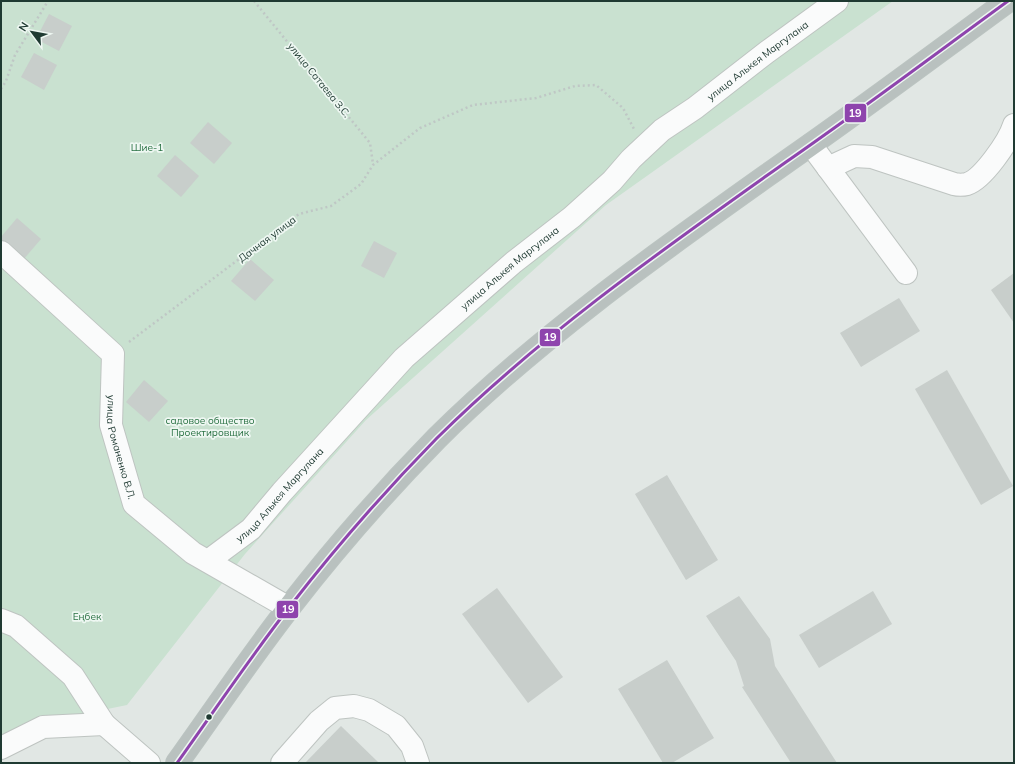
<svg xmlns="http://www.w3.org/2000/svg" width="1015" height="764" font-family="Mulish,sans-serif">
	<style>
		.green { fill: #c9e1d0 }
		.building { fill: #c8cecb }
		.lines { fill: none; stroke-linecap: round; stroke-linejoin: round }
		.minor-casing { stroke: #bec4c1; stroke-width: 24 }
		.highway-casing { stroke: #bbc4c1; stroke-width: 24 }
		.path { stroke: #bfc7c5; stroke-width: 2.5; stroke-dasharray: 2 3; stroke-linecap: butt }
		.minor { stroke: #fafbfb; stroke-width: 22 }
		.highway { stroke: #b9c1bf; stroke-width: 22 }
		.bus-1-casing { stroke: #eef7f2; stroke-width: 6 }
		.bus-1 { stroke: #8e44ad; stroke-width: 3 }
		.bus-dot { fill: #1f3a32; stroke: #eef7f2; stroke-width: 1.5 }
		.labels { text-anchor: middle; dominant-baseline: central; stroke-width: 3.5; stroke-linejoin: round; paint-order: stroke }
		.street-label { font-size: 10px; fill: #1f3a32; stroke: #eef7f2 }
		.park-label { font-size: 10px; fill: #297143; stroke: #eef7f2 }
		.line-badge { stroke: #eef7f2; stroke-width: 1.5 }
		.badge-label { font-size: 11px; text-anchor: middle; font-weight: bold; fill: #fff }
	</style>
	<rect width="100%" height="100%" fill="#e1e7e4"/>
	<!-- green -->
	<polygon class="green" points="1,1 893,1 606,205 366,420 245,554 127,705 29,725 1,739"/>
	<!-- building -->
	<g class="building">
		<polygon points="49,14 72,26 59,51 36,39"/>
		<polygon points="34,53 57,65 44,90 21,77"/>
		<polygon points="208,122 232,143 214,164 190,143"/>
		<polygon points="175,155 199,176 181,197 157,176"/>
		<polygon points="17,218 41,239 23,260 1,241 1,237"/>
		<polygon points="374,241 397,253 384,278 361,266"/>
		<polygon points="250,259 274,280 255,301 231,281"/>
		<polygon points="1014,273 1014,323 991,290"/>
		<polygon points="899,298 920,331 861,367 840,333"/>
		<polygon points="947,370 1013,486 981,505 915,389"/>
		<polygon points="144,380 168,401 149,422 126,402"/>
		<polygon points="667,475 718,560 686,580 635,494"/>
		<polygon points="497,588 563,677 528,703 462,614"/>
		<polygon points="873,591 892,624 819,668 799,635"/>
		<polygon points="739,596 770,639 775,666 837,763 791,763 742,687 744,686 736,661 706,616"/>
		<polygon points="667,660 714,738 672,763 663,763 618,689"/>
		<polygon points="341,726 378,762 377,763 305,763"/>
	</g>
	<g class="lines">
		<!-- minor casing -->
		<g class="minor-casing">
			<g id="minor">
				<polyline points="811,145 906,273"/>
				<path d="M828 168 854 156 872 157 954 184C958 185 963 185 967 184 983 179 1009 141 1014 125"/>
				<path id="s1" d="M1 252 113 354 111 425 134 504 193 553 289 608"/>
				<path id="s2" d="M208 561 251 529 282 492 404 358 514 262 572 217 612 181 631 159 662 130 695 108 767 52 837 1"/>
				<polyline points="1,620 16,626 73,676 104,724 149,763"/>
				<polyline points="1,748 43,727 104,724"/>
				<polyline points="282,763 319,721 335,708 354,706 369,710 396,726 412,746 418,763"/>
			</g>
		</g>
		<!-- highway casing -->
		<g class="highway-casing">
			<path id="highway" d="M177 763C215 710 251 656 291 605 336 547 385 491 437 438 543 333 665 248 786 162 861 110 934 55 1008 1"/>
		</g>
		<!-- path -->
		<g class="path">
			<polyline points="254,1 370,143 373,164"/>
			<polyline points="1,89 6,81 15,55 48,1"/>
			<polyline points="129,342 299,214 331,206 361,184 373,165 420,128 473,105 536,98 575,86 596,85 623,108 634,129"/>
		</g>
		<!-- minor -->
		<use href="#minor" class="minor"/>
		<!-- highway -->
		<use href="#highway" class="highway"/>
		<!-- bus-1 casing -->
		<g class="bus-1-casing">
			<path id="bus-1" d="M177 763C215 710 251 656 291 605 336 547 385 491 437 438 543 333 665 248 786 162 861 110 934 55 1008 1"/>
		</g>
		<!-- bus-1 -->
		<use href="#bus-1" class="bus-1"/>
	</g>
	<!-- markers -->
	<circle class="bus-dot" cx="209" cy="717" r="3.5"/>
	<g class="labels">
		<!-- street labels -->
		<g class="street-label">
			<text stroke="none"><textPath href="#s2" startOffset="746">улица Алькея Маргулана</textPath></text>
			<text transform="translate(319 80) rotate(51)">улица Сатаева З.С.</text>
			<text transform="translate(267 239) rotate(-37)">Дачная улица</text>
			<text stroke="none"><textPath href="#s2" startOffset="422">улица Алькея Маргулана</textPath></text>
			<text stroke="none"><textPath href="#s1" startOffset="246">улица Романенко В.Л.</textPath></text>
			<text stroke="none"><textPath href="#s2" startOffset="98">улица Алькея Маргулана</textPath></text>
		</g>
		<!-- park labels -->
		<g class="park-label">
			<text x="147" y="147">Шие-1</text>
			<text x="210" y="420">садовое общество<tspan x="210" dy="12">Проектировщик</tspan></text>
			<text x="87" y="616">Еңбек</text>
		</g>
	</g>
	<g class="line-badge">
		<rect x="844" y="103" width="23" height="20" rx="4" fill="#8e44ad"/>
		<rect x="539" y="328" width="22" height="19" rx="4" fill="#8e44ad"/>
		<rect x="276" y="600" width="23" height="19" rx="4" fill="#8e44ad"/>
	</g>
	<g class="badge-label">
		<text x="855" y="117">19</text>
		<text x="550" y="341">19</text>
		<text x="288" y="613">19</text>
	</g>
	<!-- border -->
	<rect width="1015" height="764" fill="none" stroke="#1f3a32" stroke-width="4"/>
	<!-- north arrow -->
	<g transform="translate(32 32) rotate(302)" stroke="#eef7f2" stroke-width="3" paint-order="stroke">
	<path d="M0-3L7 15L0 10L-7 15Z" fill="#1f3a32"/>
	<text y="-6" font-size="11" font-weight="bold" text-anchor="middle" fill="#1f3a32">N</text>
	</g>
</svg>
